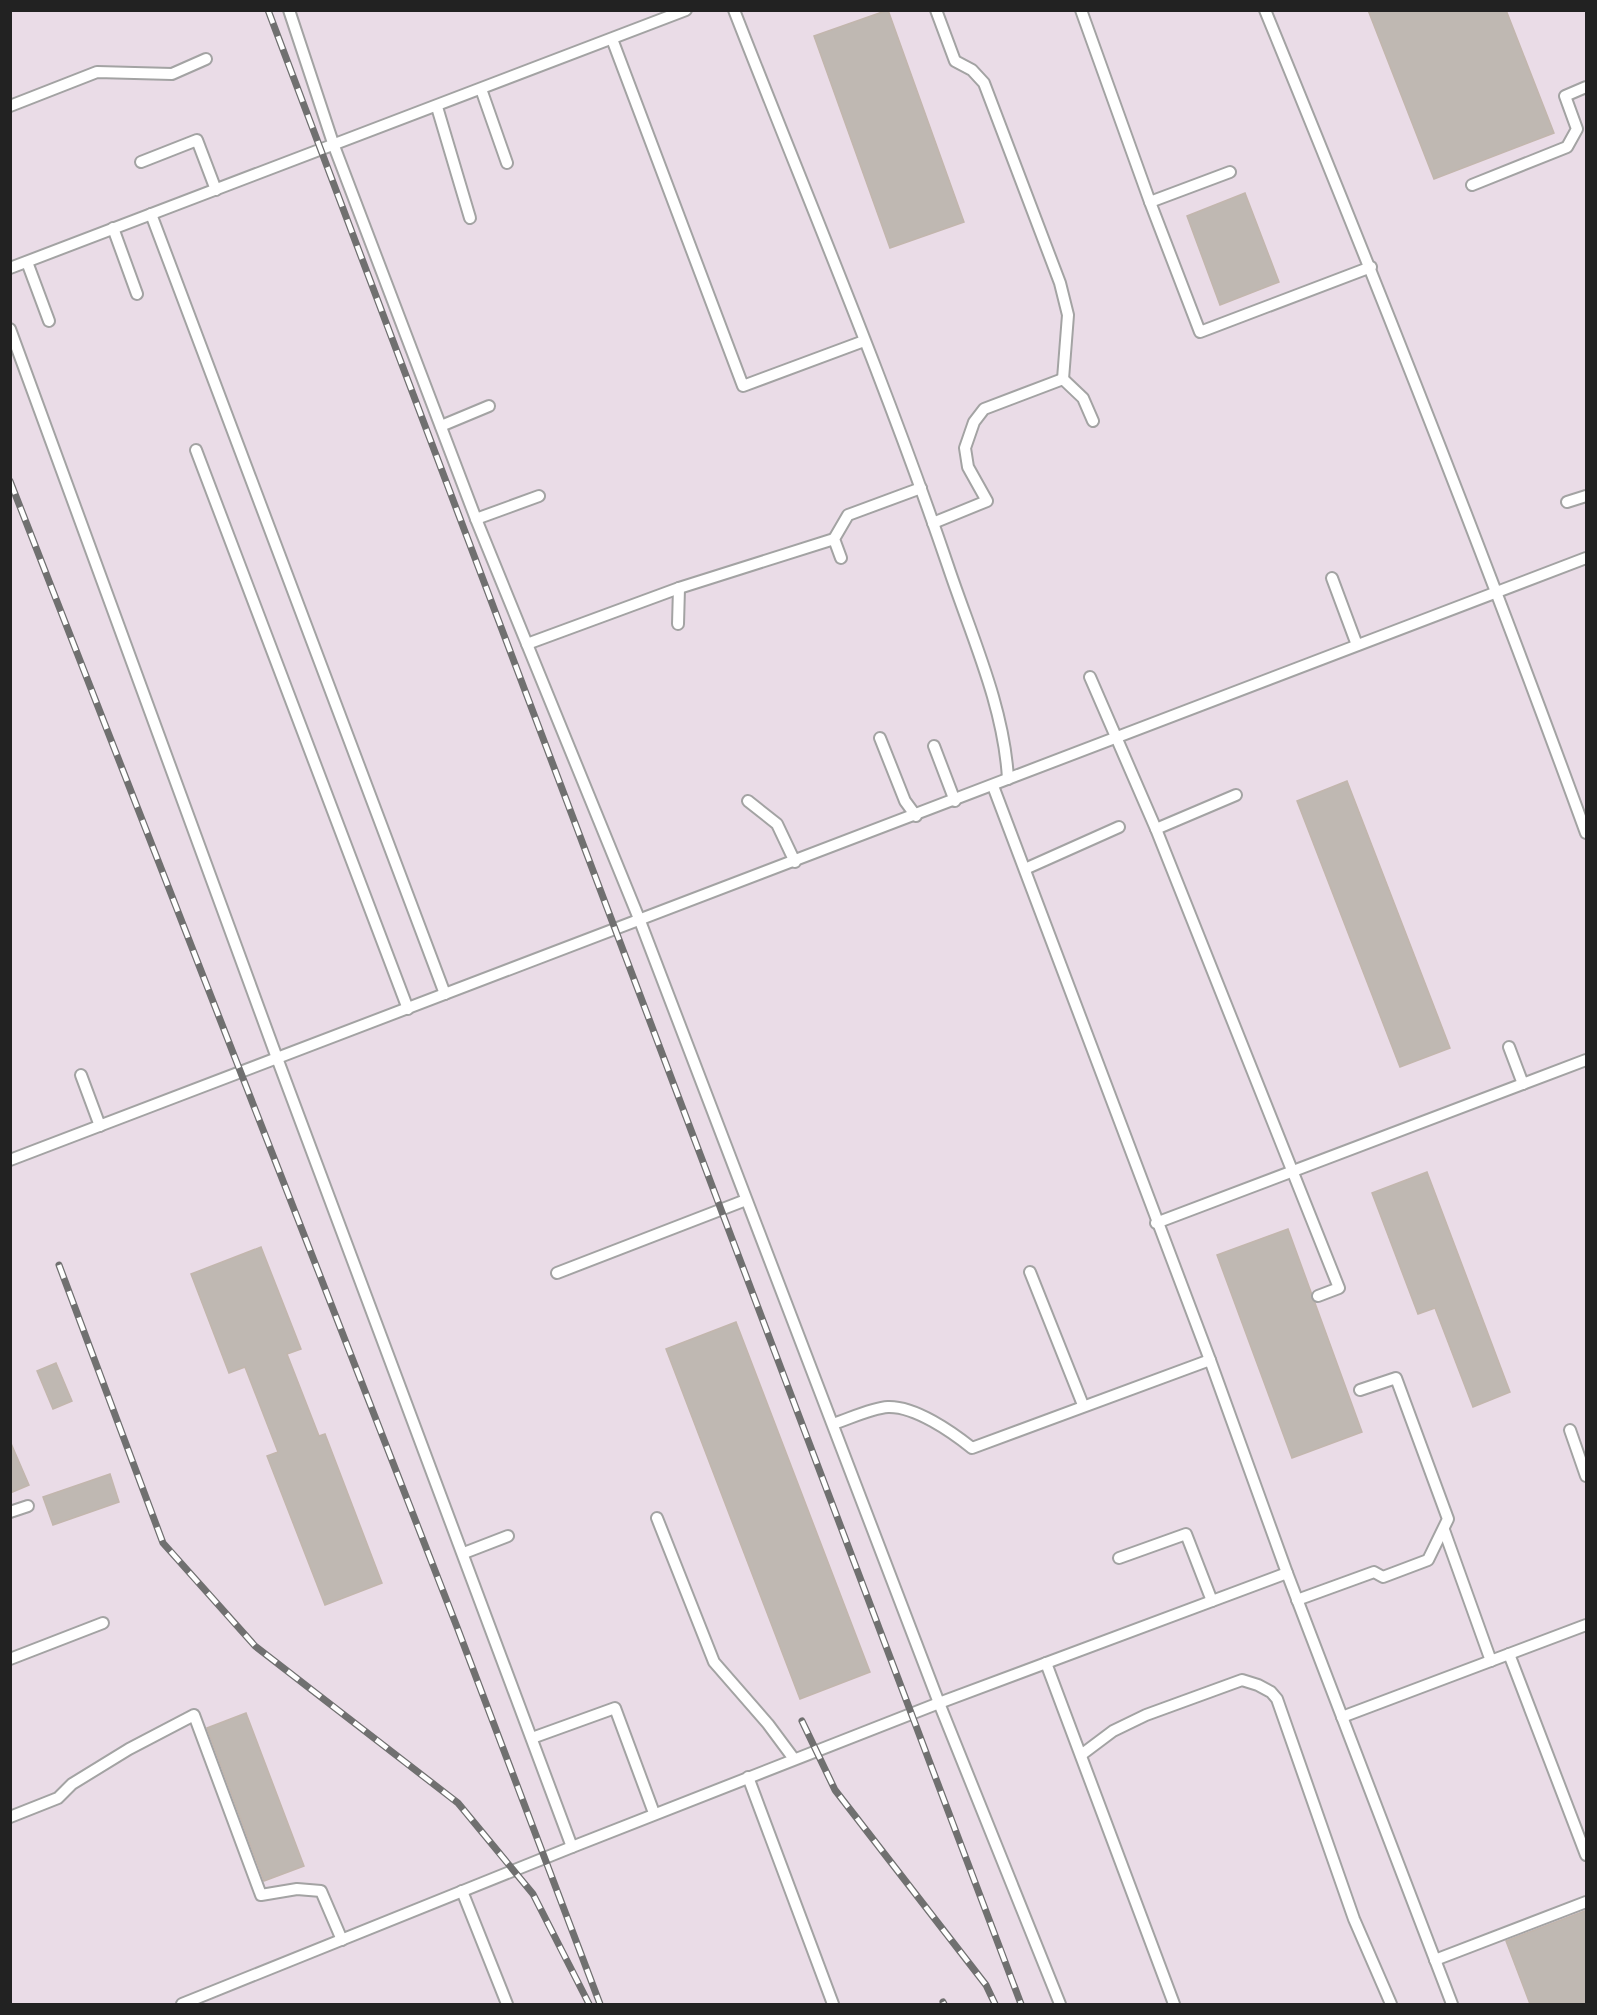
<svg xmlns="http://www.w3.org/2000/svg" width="1597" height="2015" font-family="Roboto,sans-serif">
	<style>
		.industrial { fill: #eadce7 }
		.building { fill: #bfb8b2; stroke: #c2b6ad; stroke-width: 1.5 }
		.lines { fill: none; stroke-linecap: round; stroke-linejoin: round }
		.service-casing { stroke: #a3a3a3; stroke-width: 14 }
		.service { stroke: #fff; stroke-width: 10 }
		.rail-casing { stroke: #707070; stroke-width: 7 }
		.rail { stroke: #fff; stroke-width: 4.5; stroke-dasharray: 14; stroke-linecap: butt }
	</style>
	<rect width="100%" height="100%" fill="#f1efe9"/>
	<!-- industrial -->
	<rect class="industrial" x="11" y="11" width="1575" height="1993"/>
	<!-- building -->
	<g class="building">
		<polygon points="888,10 964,222 890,248 814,36"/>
		<polygon points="1368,10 1506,10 1554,133 1434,179"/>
		<polygon points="1245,193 1279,282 1220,305 1187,216"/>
		<polygon points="1347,781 1450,1048 1400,1067 1297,801"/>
		<polygon points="1427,1172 1510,1392 1473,1407 1435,1308 1418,1314 1372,1193"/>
		<polygon points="1288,1229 1362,1432 1292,1458 1217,1255"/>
		<polygon points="261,1247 301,1349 287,1354 319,1436 325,1434 382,1583 325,1605 267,1456 278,1452 245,1367 229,1373 191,1274"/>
		<polygon points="736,1322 870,1672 800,1699 666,1349"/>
		<polygon points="56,1363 72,1401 53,1409 37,1371"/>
		<polygon points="10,1441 29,1485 10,1493"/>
		<polygon points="110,1474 119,1502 53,1525 43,1497"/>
		<polygon points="246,1713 304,1866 264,1881 207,1728"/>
		<polygon points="1587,1910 1587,2004 1530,2004 1506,1941"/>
	</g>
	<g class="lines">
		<!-- service casing -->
		<g class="service-casing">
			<g id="service">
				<polyline points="289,10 334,146 476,519 640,921 939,1703 1060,2004"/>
				<path d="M734 10C806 195 884 378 948 566 971 635 1004 706 1008 779"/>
				<polyline points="936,10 955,61 972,70 984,83 1060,283 1068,315 1063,379"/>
				<polyline points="1081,10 1150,202"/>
				<path d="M1265 10C1377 283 1485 556 1586 833"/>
				<polyline points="612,39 743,386 864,341"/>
				<polyline points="481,89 507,163"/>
				<polyline points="10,106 97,72 172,74 206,59"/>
				<polyline points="437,107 470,218"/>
				<polyline points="141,162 197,140 216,190"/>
				<polyline points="1230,172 1150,202 1200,332 1371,267"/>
				<polyline points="1472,185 1567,147 1577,129 1565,96 1586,87"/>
				<polyline points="151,214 445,994"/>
				<polyline points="113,228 137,294"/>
				<polyline points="27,262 49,321"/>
				<polyline points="10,268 686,10"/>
				<polyline points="10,329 277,1058 572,1847 939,1703 1287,1573"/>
				<polyline points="441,426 489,406"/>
				<polyline points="196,450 408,1009"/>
				<polyline points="1567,502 1586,496"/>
				<polyline points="476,519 539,496"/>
				<polyline points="933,523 987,501 968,467 965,448 974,422 984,409 1063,379 1083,398 1093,421"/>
				<polyline points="841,558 834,539 848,515 921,488"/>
				<polyline points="1332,578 1357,645"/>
				<polyline points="678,624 679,588"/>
				<polyline points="527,644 679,588 834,539"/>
				<polyline points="1090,677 1156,829 1339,1288 1318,1296"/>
				<polyline points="880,738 905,801 916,816"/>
				<polyline points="934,746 955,801"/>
				<polyline points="993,786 1210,1360 1287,1573 1452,2004"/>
				<polyline points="748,801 777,824 795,862"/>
				<polyline points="1156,829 1236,795"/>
				<polyline points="1025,869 1119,827"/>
				<polyline points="1509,1047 1523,1084"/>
				<polyline points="81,1075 100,1126"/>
				<polyline points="10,1160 1586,558"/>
				<polyline points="1156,1223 1586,1060"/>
				<polyline points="1030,1272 1083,1405"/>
				<polyline points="557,1273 746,1200"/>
				<path d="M833 1424C849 1419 871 1408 888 1407 915 1406 952 1432 972 1448L1210 1360"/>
				<polyline points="1570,1430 1586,1476"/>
				<polyline points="10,1512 28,1506"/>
				<polyline points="657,1518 714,1662 768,1724 794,1759"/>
				<polyline points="1444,1530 1491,1661"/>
				<polyline points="464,1553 508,1536"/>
				<polyline points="1119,1558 1186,1534 1212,1601"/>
				<polyline points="1297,1600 1374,1572 1383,1577 1428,1560 1448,1519 1396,1378 1360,1390"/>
				<polyline points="1509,1654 1586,1855"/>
				<polyline points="10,1659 103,1623"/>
				<polyline points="1046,1663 1174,2004"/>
				<polyline points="1342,1717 1586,1625"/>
				<polyline points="532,1738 615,1708 654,1813"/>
				<polyline points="1081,1755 1113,1731 1146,1715 1242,1680 1258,1685 1271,1692 1277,1699 1354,1919 1391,2004"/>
				<polyline points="748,1777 833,2004"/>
				<polyline points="10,1817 58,1798 72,1784 129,1749 194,1715 261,1895 297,1889 321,1891 342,1940"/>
				<polyline points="462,1891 507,2004"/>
				<polyline points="1435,1960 1586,1902"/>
				<polyline points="182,2004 572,1847"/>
			</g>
		</g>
		<!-- service -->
		<use href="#service" class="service"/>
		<!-- rail casing -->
		<g class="rail-casing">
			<g id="rail">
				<polyline points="268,10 1021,2004"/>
				<polyline points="10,481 457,1627 600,2004"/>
				<polyline points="59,1265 163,1543 255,1646 458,1803 533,1894 589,2004"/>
				<polyline points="802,1721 835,1790 986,1985 995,2004"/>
				<polyline points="943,2002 944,2004"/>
			</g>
		</g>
		<!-- rail -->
		<use href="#rail" class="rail"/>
	</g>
	<!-- border -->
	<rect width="1597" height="2015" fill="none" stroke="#222222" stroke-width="24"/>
</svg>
